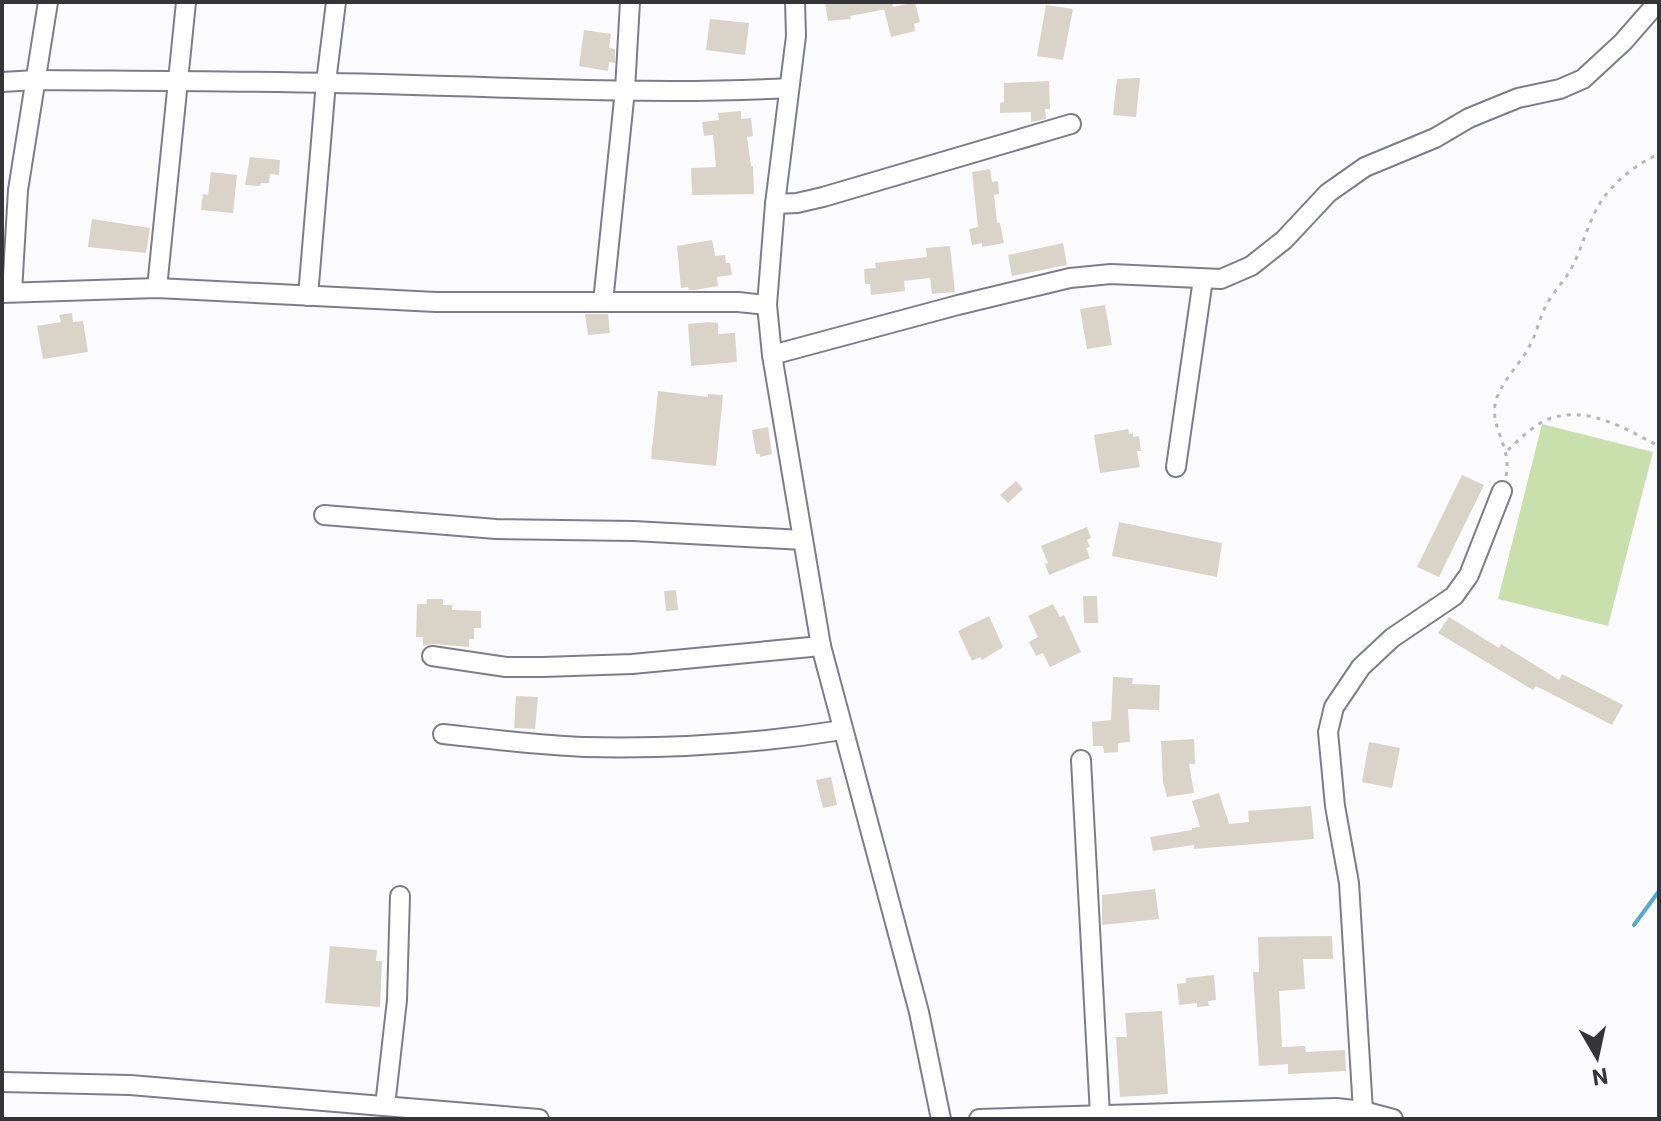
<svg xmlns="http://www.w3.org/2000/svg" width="1661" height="1121" font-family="Roboto,sans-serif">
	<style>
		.green { fill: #cae0ac }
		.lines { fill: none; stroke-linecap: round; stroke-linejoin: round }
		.stream { stroke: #53acca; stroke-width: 4 }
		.building { fill: #dad3c8 }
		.minor-casing { stroke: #7c7d88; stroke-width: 22 }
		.path { stroke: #b6b6ba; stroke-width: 3; stroke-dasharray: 4 6; stroke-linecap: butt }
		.minor { stroke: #fff; stroke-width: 18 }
	</style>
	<rect width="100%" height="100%" fill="#fbfbfe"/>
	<!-- green -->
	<polygon class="green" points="1542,424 1653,452 1608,626 1498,599"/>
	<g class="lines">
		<!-- stream -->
		<polyline class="stream" points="1634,925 1659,891"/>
	</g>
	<!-- building -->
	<g class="building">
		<polygon points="825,2 892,2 893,7 915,2 920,22 914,24 915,31 891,37 884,9 887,9 850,16 851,19 828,21"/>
		<polygon points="1046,5 1073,9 1063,60 1037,56"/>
		<polygon points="710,19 749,23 745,55 706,50"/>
		<polygon points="584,30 611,34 609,48 615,49 615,63 609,62 608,71 579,66"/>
		<polygon points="1140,78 1136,117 1113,115 1117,79"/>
		<polygon points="1049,81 1050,109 1045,109 1046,119 1031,122 1031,112 1000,113 1000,103 1004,102 1004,83"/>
		<polygon points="741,111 741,119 751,118 753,136 747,137 751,166 753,166 754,194 692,195 691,168 716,167 713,135 704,136 702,122 719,120 718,113"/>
		<polygon points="250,157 280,160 279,175 270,174 269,183 261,183 260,186 245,185"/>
		<polygon points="990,169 992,182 998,181 999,194 994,195 997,223 1000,223 1004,243 982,247 982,243 972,245 969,229 978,227 972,172"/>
		<polygon points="211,172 237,175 233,213 201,210 203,194 208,195"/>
		<polygon points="92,219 150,228 146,253 88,247"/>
		<polygon points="712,240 715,256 725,255 726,263 730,263 732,275 717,277 718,286 695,290 689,290 688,287 681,288 677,246"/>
		<polygon points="1063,243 1067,265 1012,276 1008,255"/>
		<polygon points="950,246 955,292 932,294 930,278 904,281 905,291 871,295 870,284 865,284 864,269 876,268 875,263 927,257 926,248"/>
		<polygon points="1105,305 1112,345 1087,349 1080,309"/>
		<polygon points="72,313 73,322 83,321 88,352 43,359 37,326 61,322 59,315"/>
		<polygon points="585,314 608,314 610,333 588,335"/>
		<polygon points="708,322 718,323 718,334 735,333 737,362 691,366 688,324"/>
		<polygon points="658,391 708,397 708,394 723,395 716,466 651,459"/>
		<polygon points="768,427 772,454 760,457 760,454 756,454 752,430"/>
		<polygon points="1128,429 1129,434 1133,433 1133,437 1139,436 1141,451 1137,451 1140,467 1100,473 1094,435"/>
		<polygon points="1462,475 1484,485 1439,577 1417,567"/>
		<polygon points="1016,481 1023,489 1008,503 1000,495"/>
		<polygon points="1119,522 1222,543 1217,577 1112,556"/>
		<polygon points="1087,527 1091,538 1087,540 1090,547 1086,548 1090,558 1049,575 1045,564 1048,563 1041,546"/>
		<polygon points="676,590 678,610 666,611 664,591"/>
		<polygon points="1083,596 1097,596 1098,623 1084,623"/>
		<polygon points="427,599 443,599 443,605 452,605 452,610 481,611 481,628 474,628 474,639 469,639 469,647 433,644 423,646 423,637 416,637 417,604 427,604"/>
		<polygon points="1053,604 1060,617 1064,615 1081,652 1050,667 1043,653 1036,656 1029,642 1038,637 1028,616"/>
		<polygon points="989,616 1003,647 982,660 980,657 972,661 958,631"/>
		<polygon points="1449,617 1499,648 1501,644 1559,680 1562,674 1623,705 1612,725 1536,686 1533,690 1438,633"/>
		<polygon points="1113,677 1133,678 1132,684 1160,685 1159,710 1128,709 1130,742 1118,743 1118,752 1104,753 1103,746 1093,746 1092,722 1111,720"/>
		<polygon points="516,696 538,697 535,729 514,728"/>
		<polygon points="1194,739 1195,764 1189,764 1194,793 1167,797 1163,782 1161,741"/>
		<polygon points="1369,742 1400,748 1392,788 1362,782"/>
		<polygon points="831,777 837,805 823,808 816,780"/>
		<polygon points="1219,793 1229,824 1249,822 1248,811 1311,806 1314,839 1194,849 1194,845 1153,851 1150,837 1192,830 1192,828 1200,827 1192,801"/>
		<polygon points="1155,889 1159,919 1102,925 1102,895"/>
		<polygon points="1332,936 1333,959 1303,959 1305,989 1279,991 1282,1047 1305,1046 1306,1052 1345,1050 1346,1071 1288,1074 1288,1064 1259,1066 1253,972 1259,972 1258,937"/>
		<polygon points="330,946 377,950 376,961 382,961 380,1007 325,1003"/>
		<polygon points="1214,975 1216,1000 1208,1001 1209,1006 1197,1007 1197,1003 1179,1005 1177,984 1186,983 1186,978"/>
		<polygon points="1162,1011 1168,1094 1120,1097 1116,1037 1127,1037 1125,1013"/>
	</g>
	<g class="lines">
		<!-- minor casing -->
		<g class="minor-casing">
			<g id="minor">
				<polyline points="795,2 796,36 775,204 767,305 772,355 821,646 919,1012 941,1119"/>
				<path d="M2 82 36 80C162 81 287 81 413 85 538 88 664 95 789 88"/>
				<polyline points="775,204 797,203 823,197 1071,124"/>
				<polyline points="157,288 186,2"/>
				<polyline points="12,292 18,190 48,2"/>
				<polyline points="2,293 157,288 436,302 738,302 767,305"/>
				<polyline points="308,296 326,82 336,2"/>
				<polyline points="603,302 625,90 630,2"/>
				<polyline points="772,355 958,305 1070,278 1111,274 1221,279 1251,266 1284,240 1328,193 1365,167 1435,138 1469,118 1518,98 1560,89 1583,79 1623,42 1658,2"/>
				<polyline points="1176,467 1203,279"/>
				<polyline points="324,515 496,529 633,531 803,540"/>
				<polyline points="432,656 506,667 543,667 632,664 821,646"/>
				<path d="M443 734C489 739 537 745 584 747 671 749 756 744 842 730"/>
				<polyline points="1081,760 1100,1115"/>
				<polyline points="2,1082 130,1085 539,1119"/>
				<polyline points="385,1106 397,1000 400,896"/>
				<polyline points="1363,1111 1349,883 1335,806 1328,732 1334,707 1361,667 1392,638 1454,596 1469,575 1502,491"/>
				<polyline points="979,1119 1336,1108 1363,1111 1393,1119"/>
			</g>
		</g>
		<!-- path -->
		<g class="path">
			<path d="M1508 450C1522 437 1539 419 1559 416 1595 409 1629 431 1659 446"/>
			<path d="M1506 476C1512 448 1491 429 1495 405 1499 383 1519 366 1529 347 1537 334 1539 317 1548 302 1555 290 1566 279 1572 267 1583 246 1589 219 1602 200 1616 180 1638 163 1659 154"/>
		</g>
		<!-- minor -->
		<use href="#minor" class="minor"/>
	</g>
	<!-- border -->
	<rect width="1661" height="1121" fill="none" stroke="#343439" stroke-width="8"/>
	<!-- north arrow -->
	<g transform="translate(1597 1057) rotate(171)" stroke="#fbfbfe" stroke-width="6" paint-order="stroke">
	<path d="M0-6L14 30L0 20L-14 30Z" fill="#343439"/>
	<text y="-12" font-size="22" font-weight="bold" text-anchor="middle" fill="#343439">N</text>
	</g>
</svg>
